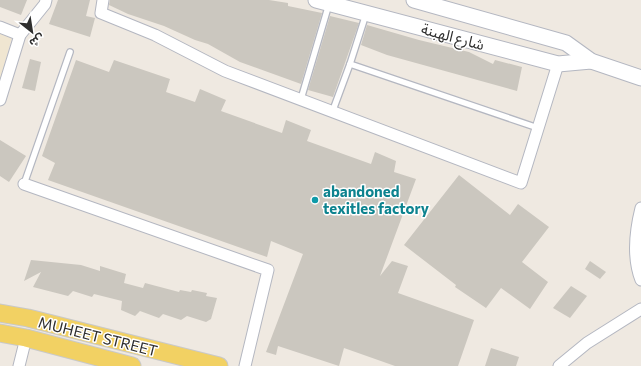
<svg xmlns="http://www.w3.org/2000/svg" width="641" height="366" font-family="Commissioner,'Noto Sans Arabic',sans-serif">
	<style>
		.education { fill: #f0e6d1 }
		.building { fill: #cbc7bf }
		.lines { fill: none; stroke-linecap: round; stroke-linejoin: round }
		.lane-casing { stroke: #b4b7c1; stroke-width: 8 }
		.street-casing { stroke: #b4b7c1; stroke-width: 13 }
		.secondary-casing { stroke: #b4b7c1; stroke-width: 17 }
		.primary-casing { stroke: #c9c9c9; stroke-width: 19 }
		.lane { stroke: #fff; stroke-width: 5.5 }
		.street { stroke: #fff; stroke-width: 11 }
		.secondary { stroke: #fff; stroke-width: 15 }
		.primary { stroke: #f2d163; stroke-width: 17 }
		.culture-dot { fill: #0f9aa8; stroke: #fff; stroke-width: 1.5 }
		.labels { text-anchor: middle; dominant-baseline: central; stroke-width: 3; stroke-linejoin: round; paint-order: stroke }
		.street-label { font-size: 15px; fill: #2e2e2e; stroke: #fff }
		.culture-label { font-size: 15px; font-weight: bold; fill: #0d838f; stroke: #fff; text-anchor: start }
	</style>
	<rect width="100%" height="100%" fill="#efe9e1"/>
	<!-- education -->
	<polygon class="education" points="0,27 12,37 0,81"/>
	<!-- building -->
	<g class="building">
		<polygon points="0,0 27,0 21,15 0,7"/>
		<polygon points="58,0 90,0 86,16 95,18 90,37 49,24"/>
		<polygon points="110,0 269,0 288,3 288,6 322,13 301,84 240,62 208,44 195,40 164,26 128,14 109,5"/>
		<polygon points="330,16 359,23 333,97 308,90"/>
		<polygon points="367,25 419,40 469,52 493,64 495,60 522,67 517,91 387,55 361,45"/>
		<polygon points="30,59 41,62 35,91 22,88"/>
		<polygon points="76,60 109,72 114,60 170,79 166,92 195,102 200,89 226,100 221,111 282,133 286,120 311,130 307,141 371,164 375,152 396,161 394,172 416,179 380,276 392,261 408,266 398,293 474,320 458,366 395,366 344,348 339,366 278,346 276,355 266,352 303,254 271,241 267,257 48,180 55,163 42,156"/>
		<polygon points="0,140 26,156 9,182 0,176"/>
		<polygon points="459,175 510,215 518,204 549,227 522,262 548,282 530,309 501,288 486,308 455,287 456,285 404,245"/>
		<polygon points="31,260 81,265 100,271 100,266 126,274 124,283 143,288 145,283 179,292 180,290 191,292 192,290 207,293 206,296 217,298 211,319 206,322 187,316 181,320 163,314 159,318 140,311 135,316 121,310 122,301 94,294 92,297 73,291 68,296 33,287 41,272 24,281"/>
		<polygon points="590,261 606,272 600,279 585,269"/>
		<polygon points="571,286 587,296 570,318 553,308"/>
		<polygon points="491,348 519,357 516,366 485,366"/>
	</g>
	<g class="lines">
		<!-- lane casing -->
		<g class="lane-casing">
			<g id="lane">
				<polyline points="350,64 538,128"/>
				<polyline points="301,99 329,4"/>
				<polyline points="333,110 350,64 366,14"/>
				<polyline points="24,184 70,52"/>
			</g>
		</g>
		<!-- street casing -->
		<g class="street-casing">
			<g id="street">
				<polyline points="103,0 101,13 155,35 225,71 521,183 558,64"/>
				<polyline points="0,27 20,35"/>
				<polyline points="0,100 20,35 45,4 46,0"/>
				<polyline points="24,184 268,270 245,366"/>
				<path d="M641 208C635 232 632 257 641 280"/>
				<polyline points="19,366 26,338"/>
				<polyline points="559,366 587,343 641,309"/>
			</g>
		</g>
		<!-- secondary casing -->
		<g class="secondary-casing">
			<g id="secondary">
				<polyline points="316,0 558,64 591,61"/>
				<polyline points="414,0 566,43 591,61 641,78"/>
			</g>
		</g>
		<!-- primary casing -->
		<g class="primary-casing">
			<g id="primary">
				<polyline points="0,313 28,318 219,366"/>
				<polyline points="0,333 26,338 132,366"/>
			</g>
		</g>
		<!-- lane -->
		<use href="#lane" class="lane"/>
		<!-- street -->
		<use href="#street" class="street"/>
		<!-- secondary -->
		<use href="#secondary" class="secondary"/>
		<!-- primary -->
		<use href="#primary" class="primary"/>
	</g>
	<!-- markers -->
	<circle class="culture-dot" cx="315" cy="200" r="4"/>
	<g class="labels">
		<!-- street labels -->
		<g class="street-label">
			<text transform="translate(453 36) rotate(15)">شارع الهبنة</text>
			<text transform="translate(98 336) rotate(14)">MUHEET STREET</text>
		</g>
		<!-- culture labels -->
		<g class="culture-label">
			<text x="323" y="191">abandoned<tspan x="323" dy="17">texitles factory</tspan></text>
		</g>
	</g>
	<!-- north arrow -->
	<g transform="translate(32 32) rotate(150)" stroke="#ffffff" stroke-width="3" paint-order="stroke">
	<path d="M0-3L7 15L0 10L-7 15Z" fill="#2e2e2e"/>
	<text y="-6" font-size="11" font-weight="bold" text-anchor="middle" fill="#2e2e2e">ش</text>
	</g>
</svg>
